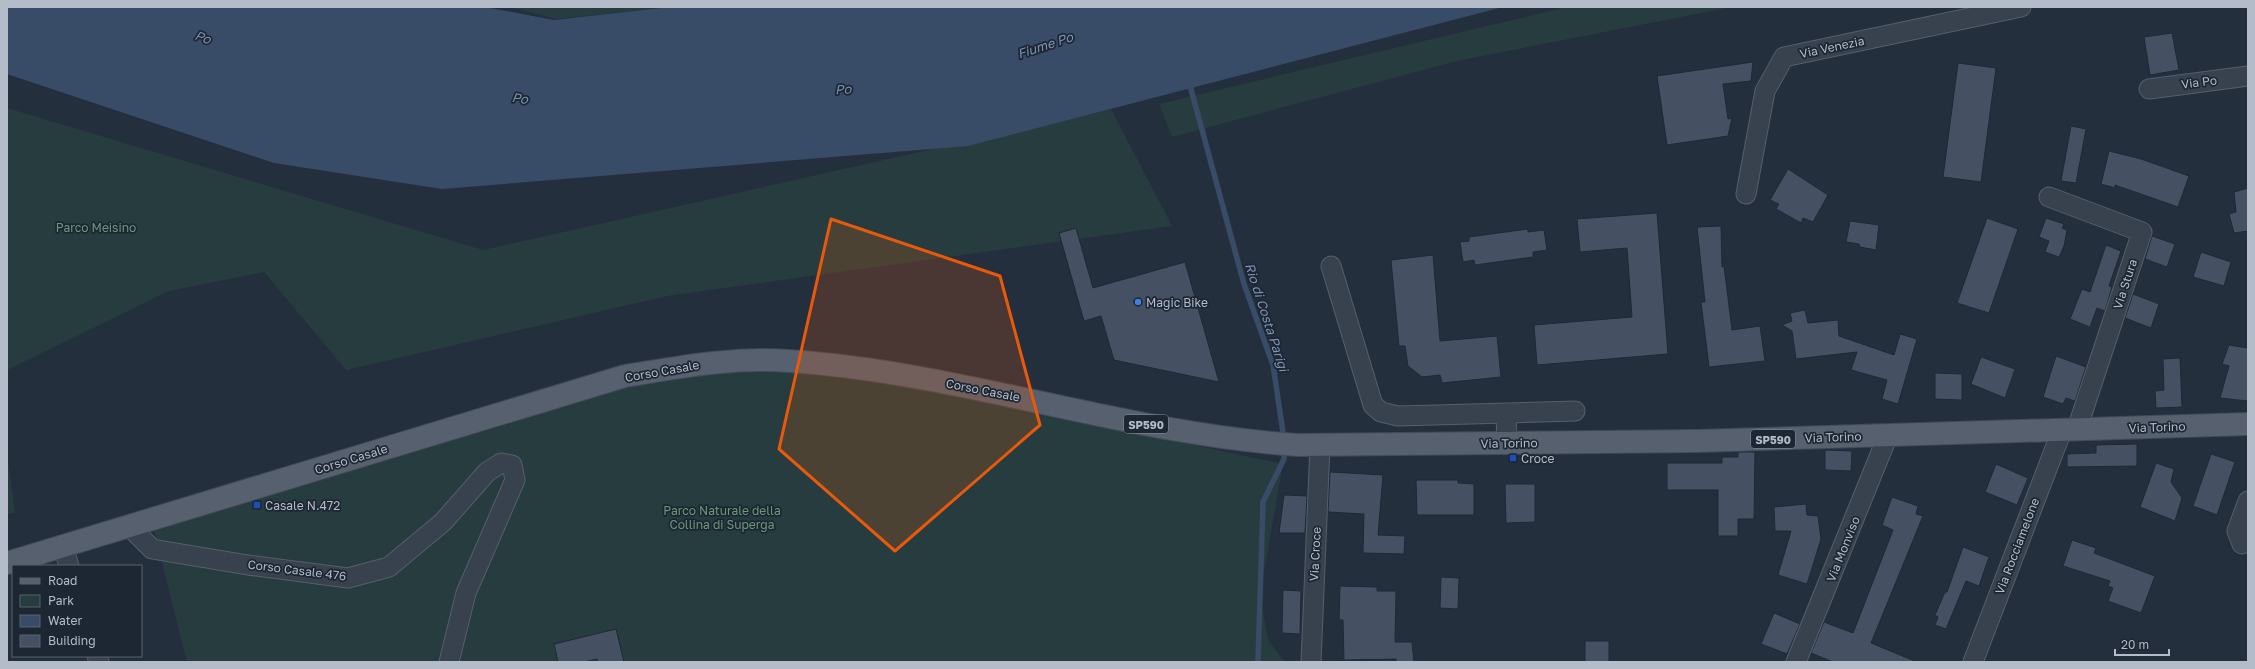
<svg xmlns="http://www.w3.org/2000/svg" width="2255" height="669" font-family="'Golos Text',sans-serif">
	<style>
		.green { fill: #263c3f }
		.water { fill: #394c67 }
		.lines { fill: none; stroke-linecap: round; stroke-linejoin: round }
		.stream { stroke: #394c67; stroke-width: 5.5 }
		.building { fill: #455162; stroke: #1f2835 }
		.street-casing { stroke: #565f6c; stroke-width: 21 }
		.primary-casing { stroke: #414a57; stroke-width: 24 }
		.street { stroke: #38414e; stroke-width: 19 }
		.primary { stroke: #56606e; stroke-width: 22 }
		.marked { fill: #e8590c; fill-opacity: 0.2; stroke: #e8590c; stroke-width: 3; stroke-linejoin: round }
		.shop-dot { fill: #3f7fe0; stroke: #1d2633; stroke-width: 1.5 }
		.transit-dot { fill: #1a4fb4; stroke: #1d2633; stroke-width: 1.5 }
		.labels { text-anchor: middle; dominant-baseline: central; stroke-width: 3.5; stroke-linejoin: round; paint-order: stroke }
		.shield { fill: #1d2633; stroke: #878f9c; stroke-width: 1 }
		.shield-label { font-size: 11px; font-weight: bold; fill: #b4bcc9 }
		.street-label { font-size: 12px; fill: #b4bcc9; stroke: #1d2633 }
		.park-label { font-size: 12px; fill: #6b9a76; stroke: #1d2633 }
		.poi-label { font-size: 12px; fill: #b4bcc9; stroke: #1d2633; text-anchor: start }
		.water-label { font-size: 13px; font-style: italic; fill: #7c92b1; stroke: #1d2633 }
	</style>
	<rect width="100%" height="100%" fill="#242f3e"/>
	<!-- green -->
	<g class="green">
		<polygon points="510,7 670,7 556,19"/>
		<polygon points="1567,7 1732,7 1457,61 1172,137 1159,104"/>
		<polygon points="7,108 483,250 1111,109 1172,226 667,296 346,370 264,272 169,291 7,370"/>
		<polygon points="717,370 794,371 886,383 982,400 1283,464 1260,594 1268,640 1285,662 187,662 154,530 505,425 625,384"/>
		<polygon points="7,453 15,513 7,514"/>
	</g>
	<!-- water -->
	<polygon class="water" points="7,7 485,7 554,20 670,7 1503,7 968,146 442,189 274,163 7,74"/>
	<g class="lines">
		<!-- stream -->
		<g class="stream">
			<polyline points="1189,82 1244,284 1273,365 1284,439"/>
			<polyline points="1258,662 1263,502 1284,459 1284,447"/>
		</g>
	</g>
	<!-- building -->
	<g class="building">
		<polygon points="2172,33 2179,70 2150,75 2144,37"/>
		<polygon points="1753,62 1751,81 1723,84 1728,119 1732,118 1728,136 1667,145 1657,76"/>
		<polygon points="1958,63 1996,68 1981,182 1943,177"/>
		<polygon points="2071,126 2086,129 2076,183 2061,181"/>
		<polygon points="2109,151 2141,159 2189,176 2178,207 2115,185 2115,188 2101,184"/>
		<polygon points="1788,169 1828,195 1813,222 1803,218 1801,223 1776,209 1779,204 1770,200"/>
		<polygon points="2248,188 2248,231 2234,233 2229,214 2236,212 2234,192"/>
		<polygon points="1657,213 1668,354 1537,365 1534,325 1632,317 1627,248 1580,252 1577,219"/>
		<polygon points="1987,218 2018,229 1989,313 1957,303"/>
		<polygon points="2046,218 2064,224 2062,228 2067,230 2064,246 2059,257 2045,252 2049,241 2039,237"/>
		<polygon points="1850,221 1879,225 1876,250 1860,247 1859,244 1846,242"/>
		<polygon points="1721,226 1722,267 1724,266 1732,330 1760,326 1765,361 1709,367 1701,302 1705,302 1697,227"/>
		<polygon points="1076,228 1093,288 1185,262 1219,382 1114,360 1101,316 1084,321 1059,233"/>
		<polygon points="1528,229 1528,232 1544,230 1547,250 1533,252 1533,257 1475,265 1474,260 1463,262 1460,242 1469,241 1469,237"/>
		<polygon points="2152,236 2175,244 2167,267 2145,259"/>
		<polygon points="2106,245 2121,251 2109,286 2112,287 2105,311 2097,308 2090,327 2070,319 2082,289 2090,292"/>
		<polygon points="2201,252 2231,262 2224,286 2193,277"/>
		<polygon points="1433,255 1440,341 1497,336 1501,377 1442,383 1440,375 1422,377 1408,366 1405,346 1399,346 1391,260"/>
		<polygon points="2133,294 2159,304 2151,328 2125,318"/>
		<polygon points="1805,310 1808,323 1838,320 1839,336 1894,355 1900,334 1917,339 1898,404 1882,399 1887,380 1851,370 1857,352 1796,359 1792,331 1782,325 1792,321 1790,313"/>
		<polygon points="2229,345 2248,348 2248,401 2220,398 2229,366 2222,364"/>
		<polygon points="2056,356 2086,367 2075,401 2066,398 2063,404 2043,397"/>
		<polygon points="1981,357 2015,369 2005,398 1971,384"/>
		<polygon points="2180,358 2182,407 2156,408 2155,391 2164,390 2163,359"/>
		<polygon points="1935,373 1962,374 1962,400 1935,399"/>
		<polygon points="2137,444 2137,466 2067,467 2067,454 2096,453 2096,445"/>
		<polygon points="1825,450 1852,451 1851,471 1825,470"/>
		<polygon points="1738,452 1755,452 1754,519 1738,519 1738,536 1718,536 1718,490 1667,490 1667,463 1722,463 1722,457 1738,457"/>
		<polygon points="2211,454 2235,462 2217,515 2193,506"/>
		<polygon points="2156,463 2174,469 2171,482 2182,498 2175,521 2140,507"/>
		<polygon points="1996,464 2028,478 2017,505 1985,492"/>
		<polygon points="1330,472 1383,475 1378,535 1405,536 1404,554 1363,553 1364,514 1328,512"/>
		<polygon points="1416,480 1458,480 1458,483 1474,484 1474,515 1417,515"/>
		<polygon points="1505,484 1535,484 1535,522 1506,523"/>
		<polygon points="1284,495 1307,496 1305,533 1279,533"/>
		<polygon points="1892,497 1918,506 1916,514 1923,516 1871,643 1917,662 1833,662 1811,653 1824,622 1853,633 1893,530 1882,525"/>
		<polygon points="1806,504 1807,515 1818,516 1821,539 1807,584 1778,575 1791,531 1775,531 1774,507"/>
		<polygon points="2072,540 2096,548 2094,553 2155,576 2141,613 2108,601 2113,588 2108,586 2110,581 2063,566"/>
		<polygon points="1963,547 1989,557 1979,586 1966,581 1946,629 1935,625 1938,617 1935,615 1945,592 1947,592"/>
		<polygon points="1441,577 1459,578 1458,609 1440,608"/>
		<polygon points="1340,586 1377,587 1377,591 1396,591 1395,642 1412,642 1414,662 1396,662 1396,659 1344,660 1343,620 1339,620"/>
		<polygon points="1283,590 1301,591 1300,634 1282,633"/>
		<polygon points="1774,613 1800,624 1787,654 1761,644"/>
		<polygon points="616,629 624,662 598,662 597,659 584,662 558,662 554,644"/>
		<rect x="1585" y="641" width="24" height="21"/>
	</g>
	<g class="lines">
		<!-- street casing -->
		<g class="street-casing">
			<g id="street">
				<polyline points="2149,89 2248,76"/>
				<polyline points="1746,194 1765,91 1784,57 2021,7"/>
				<polyline points="2049,197 2142,232 2077,429"/>
				<polyline points="1331,266 1373,405 1381,412 1398,416 1575,411"/>
				<polyline points="1506,414 1507,443"/>
				<polyline points="129,526 152,549 248,565 348,578 389,567 443,522 487,472 501,463 512,465 515,480 466,593 449,662"/>
				<polyline points="2242,544 2237,531 2248,501"/>
				<polyline points="63,546 69,566"/>
				<polyline points="97,656 99,662"/>
				<polyline points="1311,662 1320,445"/>
				<polyline points="1796,662 1888,435"/>
				<polyline points="1973,662 2062,430"/>
			</g>
		</g>
		<!-- primary casing -->
		<g class="primary-casing">
			<path id="primary" d="M7 563 625 376C681 367 731 357 788 361 961 372 1125 434 1298 445L1697 441 2248 424"/>
		</g>
		<!-- street -->
		<use href="#street" class="street"/>
		<!-- primary -->
		<use href="#primary" class="primary"/>
	</g>
	<!-- marked area -->
	<path class="marked" d="M831 219 1000 276 1040 425 895 551 779 449Z"/>
	<!-- markers -->
	<circle class="shop-dot" cx="1138" cy="302" r="4"/>
	<g class="transit-dot">
		<rect x="1509" y="454" width="8" height="8" rx="2"/>
		<rect x="253" y="501" width="8" height="8" rx="2"/>
	</g>
	<g class="labels">
		<!-- shield labels -->
		<g class="shield">
			<rect x="1124" y="415" width="44" height="18" rx="3"/>
			<rect x="1751" y="430" width="44" height="18" rx="3"/>
		</g>
		<g class="shield-label">
			<text x="1146" y="424">SP590</text>
			<text x="1773" y="439">SP590</text>
		</g>
		<!-- street labels -->
		<g class="street-label">
			<text transform="translate(1832 47) rotate(-12)">Via Venezia</text>
			<text transform="translate(2199 82) rotate(-7)">Via Po</text>
			<text transform="translate(2125 284) rotate(-72)">Via Stura</text>
			<text transform="translate(662 371) rotate(-10)">Corso Casale</text>
			<text transform="translate(983 390) rotate(11)">Corso Casale</text>
			<text transform="translate(2157 427) rotate(-2)">Via Torino</text>
			<text transform="translate(1833 437) rotate(-2)">Via Torino</text>
			<text transform="translate(1509 443) rotate(-1)">Via Torino</text>
			<text transform="translate(351 459) rotate(-17)">Corso Casale</text>
			<text transform="translate(2017 546) rotate(-69)">Via Rocciamelone</text>
			<text transform="translate(1843 549) rotate(-68)">Via Monviso</text>
			<text transform="translate(1315 554) rotate(-87)">Via Croce</text>
			<text transform="translate(297 570) rotate(7)">Corso Casale 476</text>
		</g>
		<!-- park labels -->
		<g class="park-label">
			<text x="96" y="227">Parco Meisino</text>
			<text x="722" y="510">Parco Naturale della<tspan x="722" dy="14">Collina di Superga</tspan></text>
		</g>
		<!-- poi labels -->
		<g class="poi-label">
			<text x="1146" y="302">Magic Bike</text>
			<text x="1521" y="458">Croce</text>
			<text x="265" y="505">Casale N.472</text>
		</g>
		<!-- water labels -->
		<g class="water-label">
			<text transform="translate(203 37) rotate(20)">Po</text>
			<text transform="translate(1045 45) rotate(-18)">Fiume Po</text>
			<text transform="translate(843 89) rotate(-4)">Po</text>
			<text transform="translate(520 98) rotate(8)">Po</text>
			<text transform="translate(1267 317) rotate(72)">Rio di Costa Parigi</text>
		</g>
	</g>
	<!-- border -->
	<rect width="2255" height="669" fill="none" stroke="#b4bcc9" stroke-width="16"/>
	<!-- legend -->
	<rect x="12" y="565" width="130" height="92" fill="#1d2633" stroke="#59626f"/>
	<rect x="20" y="578" width="20" height="6" fill="#56606e" stroke="#59626f"/>
	<text x="48" y="585" font-size="12" fill="#b4bcc9">Road</text>
	<rect x="20" y="595" width="20" height="12" fill="#263c3f" stroke="#59626f"/>
	<text x="48" y="605" font-size="12" fill="#b4bcc9">Park</text>
	<rect x="20" y="615" width="20" height="12" fill="#394c67" stroke="#59626f"/>
	<text x="48" y="625" font-size="12" fill="#b4bcc9">Water</text>
	<rect x="20" y="635" width="20" height="12" fill="#455162" stroke="#59626f"/>
	<text x="48" y="645" font-size="12" fill="#b4bcc9">Building</text>
	<!-- scale -->
	<path d="M2115 649v6h54v-6" fill="none" stroke="#b4bcc9" stroke-width="2"/>
	<text x="2121" y="649" font-size="12" fill="#b4bcc9" stroke="#1d2633" stroke-width="3" paint-order="stroke">20 m</text>
</svg>
